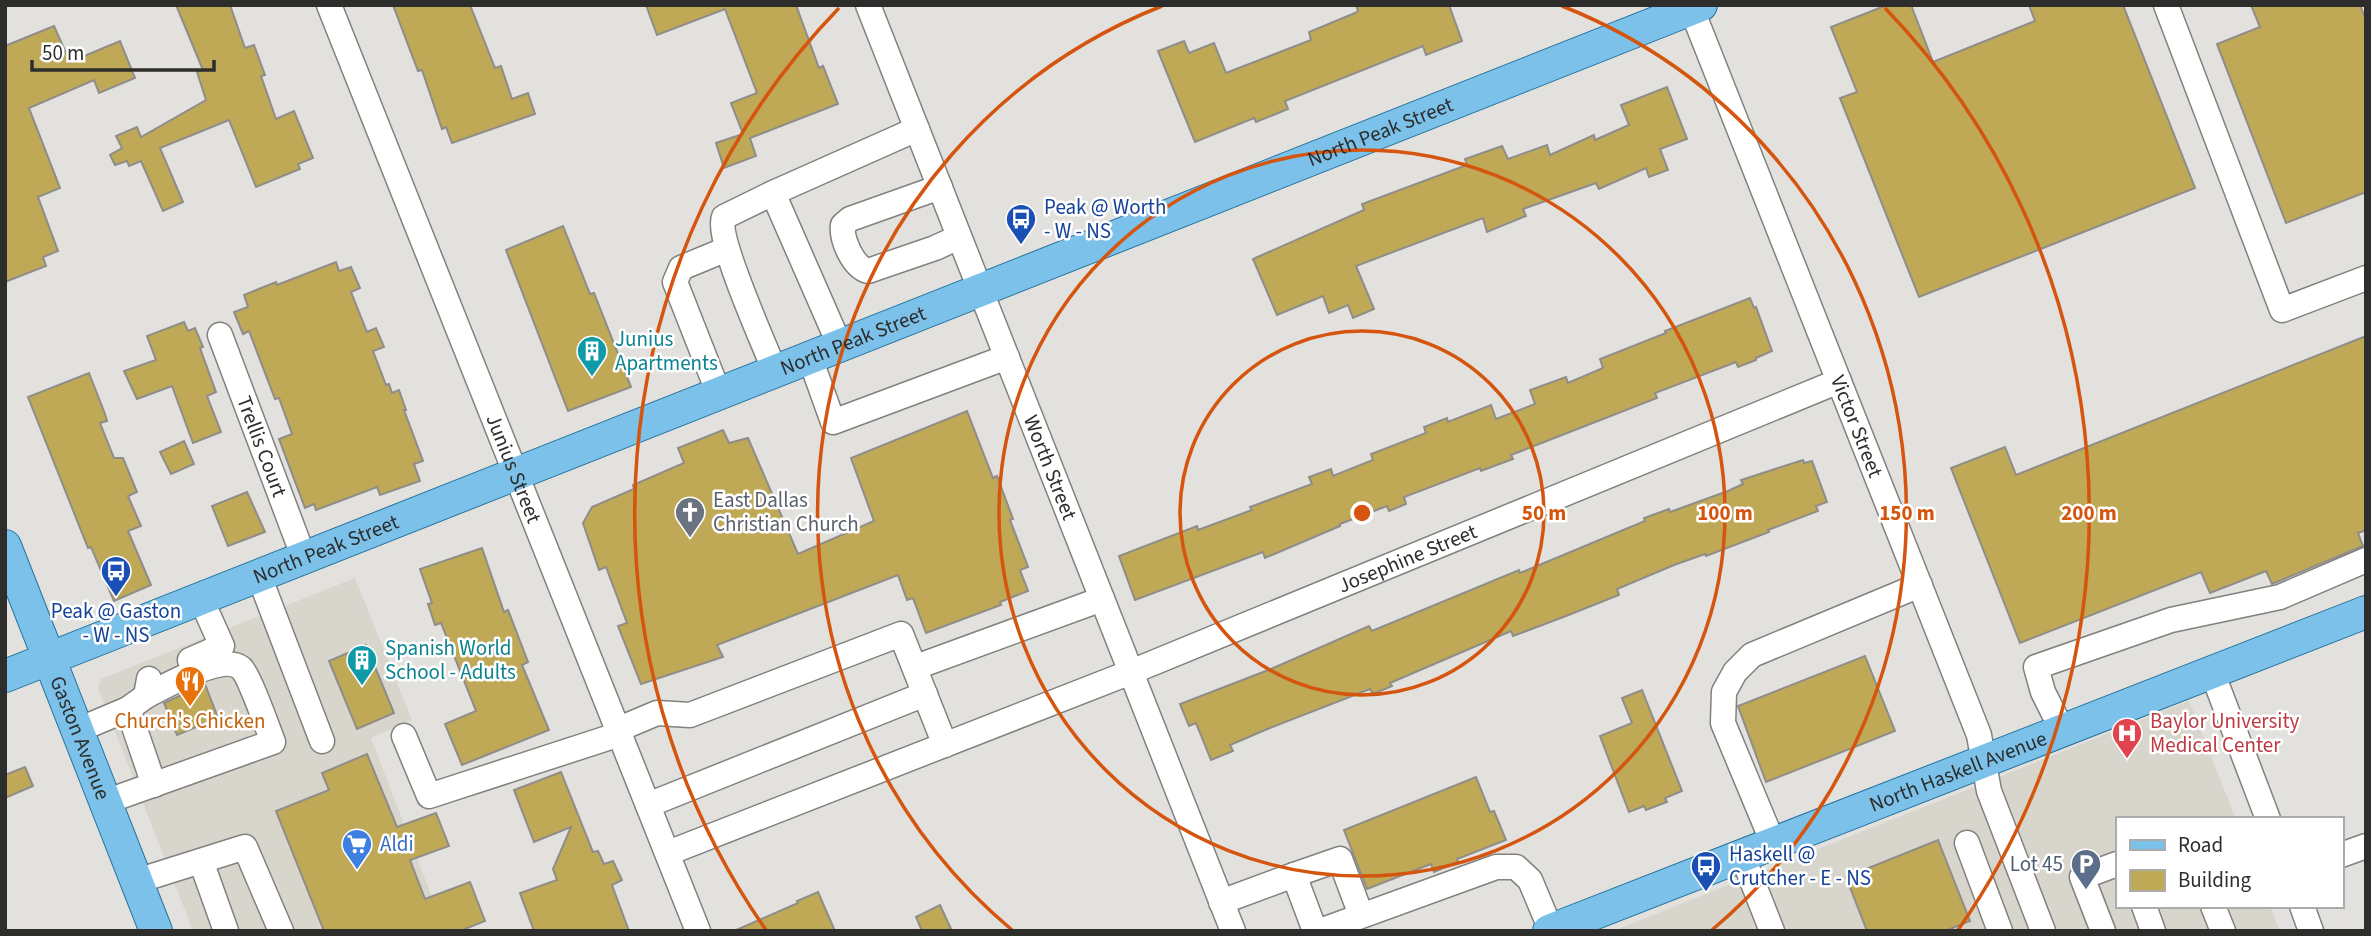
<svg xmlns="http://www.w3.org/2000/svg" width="2371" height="936" font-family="'Source Sans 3',sans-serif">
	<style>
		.built { fill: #d8d6cc }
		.building { fill: #bfa856; stroke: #8e8d8a; stroke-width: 2 }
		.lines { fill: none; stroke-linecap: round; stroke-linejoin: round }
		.minor-casing { stroke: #82817e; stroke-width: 27 }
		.major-casing { stroke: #26739e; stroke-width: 34 }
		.minor { stroke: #fff; stroke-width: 24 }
		.major { stroke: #7bc1e9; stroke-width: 32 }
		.ring { fill: none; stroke: #d5550f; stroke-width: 3.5 }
		.labels { text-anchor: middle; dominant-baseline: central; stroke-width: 5; stroke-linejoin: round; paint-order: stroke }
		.street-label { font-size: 21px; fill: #2d2d2c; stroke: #fff }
		.transit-label { font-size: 21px; fill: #164399; stroke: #fff; text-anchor: start }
		.culture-label { font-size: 21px; fill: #0d838f; stroke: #fff; text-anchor: start }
		.worship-label { font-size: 21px; fill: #5b616d; stroke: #fff; text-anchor: start }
		.food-label { font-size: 21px; fill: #c56008; stroke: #fff }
		.health-label { font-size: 21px; fill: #be3a42; stroke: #fff; text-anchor: start }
		.shop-label { font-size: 21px; fill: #366cbe; stroke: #fff; text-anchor: start }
		.service-label { font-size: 21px; fill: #4e5e75; stroke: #fff; text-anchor: end }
		.centre { fill: #d5550f; stroke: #fff; stroke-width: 3.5 }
		.ring-label { font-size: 21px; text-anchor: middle; font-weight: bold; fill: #d5550f; stroke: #fff; stroke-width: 5; stroke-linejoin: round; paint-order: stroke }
	</style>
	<rect width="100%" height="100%" fill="#e2e1de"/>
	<!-- built -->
	<g class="built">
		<polygon points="355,578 412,720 371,738 445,931 193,931 98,688 101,679"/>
		<polygon points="2189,701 2236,819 2117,819 2117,906 2270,906 2280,931 1613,931"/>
	</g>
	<!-- building -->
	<g class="building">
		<polygon points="176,5 230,5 245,48 254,45 265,75 261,76 276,119 294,111 313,158 298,164 300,169 256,187 229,120 160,148 183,202 163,211 141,161 129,166 127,161 115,165 110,155 122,148 116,136 137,127 141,137 206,100 197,72 203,70"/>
		<polygon points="393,5 470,5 495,68 501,66 512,99 528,93 535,114 452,143 446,127 442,129 422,70 418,71"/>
		<polygon points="646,5 796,5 819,68 823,66 838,104 750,138 756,156 724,168 716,143 743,134 731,103 757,93 725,9 657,35"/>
		<polygon points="1356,5 1449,5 1462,41 1426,55 1423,46 1285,101 1288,109 1256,122 1254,118 1195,142 1158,51 1184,41 1189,53 1214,43 1226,73 1311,40 1309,32 1355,13 1358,11"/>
		<polygon points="1887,5 1911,5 1933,62 2035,21 2029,5 2123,5 2195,188 1919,297 1840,98 1857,92 1831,27"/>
		<polygon points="2251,5 2360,5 2366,20 2366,192 2286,223 2217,44 2260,27"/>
		<polygon points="54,26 70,62 120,41 135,78 99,93 94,80 29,108 60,188 38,197 58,251 43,257 46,266 5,282 5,46"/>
		<polygon points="1667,87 1687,139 1660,149 1668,170 1649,177 1646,168 1599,189 1596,183 1523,209 1526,216 1487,232 1483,218 1356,266 1374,309 1353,318 1348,305 1329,313 1323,296 1277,315 1253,259 1364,210 1362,204 1467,165 1465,159 1502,146 1508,159 1547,145 1550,155 1594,135 1595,140 1629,125 1621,105"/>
		<polygon points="563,226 590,294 594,293 631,387 568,411 506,250"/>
		<polygon points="336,262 339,271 351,267 360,288 351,292 367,332 376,328 384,347 373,351 386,385 389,384 392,393 399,390 406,410 404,410 423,461 414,464 420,481 380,495 377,487 316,510 314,504 305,508 279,439 292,434 279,398 275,399 249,331 243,334 234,312 248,307 244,295 276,282 277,285"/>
		<polygon points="1750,298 1754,308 1756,307 1772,351 1756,358 1756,360 1738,367 1736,362 1655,393 1657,398 1511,455 1513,459 1481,471 1480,468 1404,497 1406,504 1389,511 1387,506 1340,524 1340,526 1265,558 1263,552 1135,600 1119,556 1197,526 1198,530 1252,510 1250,507 1312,484 1309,477 1331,469 1333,476 1373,460 1371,454 1426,433 1424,427 1447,418 1448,422 1491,405 1496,419 1535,404 1530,390 1566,377 1568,383 1603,368 1600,359 1666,333 1665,331"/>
		<polygon points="184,322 188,331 195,328 203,347 200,348 216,392 207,396 221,432 193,443 172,386 137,399 124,371 156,360 147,336"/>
		<polygon points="2366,336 2366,530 2358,533 2363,546 2272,584 2266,571 2210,593 2201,572 2020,643 1951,468 2005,447 2016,475"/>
		<polygon points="89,373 105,414 107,421 100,423 114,458 123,458 137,492 128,496 141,526 128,531 151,585 114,601 91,547 88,548 28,397"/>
		<polygon points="967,411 993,478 997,476 1013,519 1010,520 1028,567 1020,570 1028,591 1000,602 1001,605 926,633 913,598 907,600 898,575 717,645 723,657 641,684 618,626 627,623 606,567 599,570 583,523 592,507 634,489 633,485 684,463 678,448 723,430 729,443 748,438 798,554 874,521 851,458"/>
		<polygon points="184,441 194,464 171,474 160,452"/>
		<polygon points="1803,460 1804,463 1812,461 1827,502 1816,506 1818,511 1768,530 1769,532 1706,556 1705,554 1674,565 1617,589 1619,595 1566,616 1513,636 1511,631 1390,683 1392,686 1373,694 1370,689 1265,730 1230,745 1233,751 1211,760 1196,723 1189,726 1180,704 1271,669 1369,626 1372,631 1519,570 1520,573 1645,521 1644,518 1669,509 1670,512 1728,491 1743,484 1741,480"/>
		<polygon points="247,492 265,532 228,546 212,506"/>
		<polygon points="482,548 504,612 508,610 528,662 522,665 549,730 462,765 445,724 476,711 441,623 435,625 428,604 432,603 420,569"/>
		<polygon points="366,645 394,713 357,729 329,661"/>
		<polygon points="1865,656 1895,731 1766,782 1738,706"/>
		<polygon points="205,684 218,718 177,735 164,703"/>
		<polygon points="1642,690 1682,791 1665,798 1667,802 1646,810 1644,806 1629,812 1600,736 1632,723 1622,698"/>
		<polygon points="367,754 397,827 436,813 449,846 410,860 425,899 470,882 485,921 460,931 324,931 276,811 329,790 322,773"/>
		<polygon points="25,767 33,786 5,798 5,775"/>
		<polygon points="561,772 593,852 598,851 604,864 613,861 622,880 612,885 629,931 534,931 520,893 557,880 553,869 571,827 534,842 514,790"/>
		<polygon points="1476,777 1490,812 1494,811 1506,840 1457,859 1458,862 1434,872 1431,864 1367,889 1344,830"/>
		<polygon points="1938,840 1970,921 1945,931 1867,931 1846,877"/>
		<polygon points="818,892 835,931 734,931 798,903 797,901"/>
		<polygon points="940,905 952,931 922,931 916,917"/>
	</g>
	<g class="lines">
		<!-- minor casing -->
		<g class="minor-casing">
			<g id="minor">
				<path id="s1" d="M329 5 698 931"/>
				<path id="s2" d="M868 5 1233 931"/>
				<path id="s3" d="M1690 5 1979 735 1989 791 2043 931"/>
				<polyline points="2166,5 2282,310 2366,278"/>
				<path d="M940 187 850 219 843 225C841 239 853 267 868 271L935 248 959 237"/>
				<polyline points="773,193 840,346"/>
				<path id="s4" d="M220 335 304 558"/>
				<polyline points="810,358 833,422 1007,357"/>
				<path d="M775 372C765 345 715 237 724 217L773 193 917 129"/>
				<polyline points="719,394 675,282 681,268 727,249"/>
				<polyline points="259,576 322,741"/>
				<polyline points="190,660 222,646 201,599"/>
				<polyline points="916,667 1102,599"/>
				<polyline points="2212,672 2268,819"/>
				<polyline points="128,709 154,785"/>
				<polyline points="619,729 657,713 690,715 901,634 945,745"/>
				<polyline points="78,730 128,709 146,696 149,679"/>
				<polyline points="2062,730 2043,692 2036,667 2171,620 2280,597 2366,560"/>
				<polyline points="404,736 429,796 620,734"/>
				<path d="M105 802 273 742C268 729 249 675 241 668 222 653 166 686 146 696"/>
				<polyline points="648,805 925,694"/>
				<polyline points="1773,843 1723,723 1724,692 1735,672 1752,655 1920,585"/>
				<polyline points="1967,843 2000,931"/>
				<path id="s5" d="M668 853 1131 672 1839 381"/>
				<polyline points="1742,855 1772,931"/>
				<polyline points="2341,855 2366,846"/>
				<polyline points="201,861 226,931"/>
				<polyline points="1294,875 1340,859 1361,915"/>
				<polyline points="137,881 245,847 281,931"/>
				<polyline points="1221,902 1294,875 1315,931"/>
				<polyline points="2144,906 2153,931"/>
				<polyline points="2213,906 2223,931"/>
				<polyline points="2302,906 2311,931"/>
				<polyline points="1320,931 1496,867 1516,867 1530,880 1551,930"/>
				<polyline points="2103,931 2082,877 2117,864"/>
			</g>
		</g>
		<!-- major casing -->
		<g class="major-casing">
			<g id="major">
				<path id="s6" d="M5 546 156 931"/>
				<path id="s7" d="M5 676 1701 5"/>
				<path id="s8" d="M1549 931 2366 612"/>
			</g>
		</g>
		<!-- minor -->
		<use href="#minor" class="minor"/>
		<!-- major -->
		<use href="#major" class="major"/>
	</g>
	<!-- distance rings -->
	<g class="ring">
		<circle cx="1362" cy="513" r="182"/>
		<circle cx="1362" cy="513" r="363"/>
		<path d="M1012 930A545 545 0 0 1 1162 6M1562 6A545 545 0 0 1 1712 930"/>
		<path d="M766 930A727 727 0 0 1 839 8M1885 8A727 727 0 0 1 1958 930"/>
	</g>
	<!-- icons -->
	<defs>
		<g id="bus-pin" transform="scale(1.575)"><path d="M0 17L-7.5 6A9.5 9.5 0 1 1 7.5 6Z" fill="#1a4fb4" stroke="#fff"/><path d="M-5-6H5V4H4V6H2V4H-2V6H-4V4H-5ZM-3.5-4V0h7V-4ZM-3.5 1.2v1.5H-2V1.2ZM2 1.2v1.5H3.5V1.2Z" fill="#fff"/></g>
		<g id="building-pin" transform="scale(1.575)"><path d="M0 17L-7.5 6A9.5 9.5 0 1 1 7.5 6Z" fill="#0f9aa8" stroke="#fff"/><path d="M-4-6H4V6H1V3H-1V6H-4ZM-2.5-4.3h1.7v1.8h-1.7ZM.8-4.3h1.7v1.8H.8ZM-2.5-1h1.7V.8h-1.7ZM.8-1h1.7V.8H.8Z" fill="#fff"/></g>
		<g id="church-pin" transform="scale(1.575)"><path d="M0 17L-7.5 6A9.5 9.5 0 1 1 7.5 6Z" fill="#6b7280" stroke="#fff"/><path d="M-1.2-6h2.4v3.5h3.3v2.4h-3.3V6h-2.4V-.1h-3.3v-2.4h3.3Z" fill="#fff"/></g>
		<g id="restaurant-pin" transform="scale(1.575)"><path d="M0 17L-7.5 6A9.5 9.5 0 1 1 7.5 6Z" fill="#e8710a" stroke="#fff"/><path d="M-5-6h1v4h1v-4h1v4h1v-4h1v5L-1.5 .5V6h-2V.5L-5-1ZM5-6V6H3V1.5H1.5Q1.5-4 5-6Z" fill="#fff"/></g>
		<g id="hospital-pin" transform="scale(1.575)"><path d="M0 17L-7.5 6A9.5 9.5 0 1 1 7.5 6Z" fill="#e0444e" stroke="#fff"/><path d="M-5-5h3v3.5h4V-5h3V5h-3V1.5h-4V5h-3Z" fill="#fff"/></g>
		<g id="supermarket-pin" transform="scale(1.575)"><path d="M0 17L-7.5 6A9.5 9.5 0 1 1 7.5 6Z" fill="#3f7fe0" stroke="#fff"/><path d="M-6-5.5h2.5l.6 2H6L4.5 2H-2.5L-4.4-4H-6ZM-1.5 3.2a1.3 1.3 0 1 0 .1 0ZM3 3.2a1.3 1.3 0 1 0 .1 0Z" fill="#fff"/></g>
		<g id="parking-pin" transform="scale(1.575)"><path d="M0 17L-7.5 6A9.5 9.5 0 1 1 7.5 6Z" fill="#5c6f8a" stroke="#fff"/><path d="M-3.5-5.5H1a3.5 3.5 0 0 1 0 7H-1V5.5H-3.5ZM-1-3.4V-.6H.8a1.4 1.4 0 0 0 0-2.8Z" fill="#fff"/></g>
	</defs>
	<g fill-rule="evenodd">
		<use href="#bus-pin" x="1021" y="219"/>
		<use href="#building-pin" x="592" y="351"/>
		<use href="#church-pin" x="690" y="512"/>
		<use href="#bus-pin" x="116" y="571"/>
		<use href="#building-pin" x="362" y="660"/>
		<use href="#restaurant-pin" x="190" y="681"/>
		<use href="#hospital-pin" x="2127" y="733"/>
		<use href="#supermarket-pin" x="357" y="844"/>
		<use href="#parking-pin" x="2086" y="864"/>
		<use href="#bus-pin" x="1706" y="866"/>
	</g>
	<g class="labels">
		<!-- street labels -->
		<g class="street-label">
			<text stroke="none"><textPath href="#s7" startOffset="1479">North Peak Street</textPath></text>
			<text stroke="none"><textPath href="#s7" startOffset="912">North Peak Street</textPath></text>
			<text stroke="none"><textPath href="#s3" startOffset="453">Victor Street</textPath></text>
			<text stroke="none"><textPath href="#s4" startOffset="119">Trellis Court</textPath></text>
			<text stroke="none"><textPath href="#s1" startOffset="499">Junius Street</textPath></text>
			<text stroke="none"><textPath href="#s2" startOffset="497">Worth Street</textPath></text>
			<text stroke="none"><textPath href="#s7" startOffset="345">North Peak Street</textPath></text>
			<text stroke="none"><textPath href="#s5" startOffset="796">Josephine Street</textPath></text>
			<text stroke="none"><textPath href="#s6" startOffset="206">Gaston Avenue</textPath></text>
			<text stroke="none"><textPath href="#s8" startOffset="439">North Haskell Avenue</textPath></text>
		</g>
		<!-- transit labels -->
		<g class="transit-label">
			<text x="1044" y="207">Peak @ Worth<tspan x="1044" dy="24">- W - NS</tspan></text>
			<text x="116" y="611" text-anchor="middle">Peak @ Gaston<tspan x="116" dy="24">- W - NS</tspan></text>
			<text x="1729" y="854">Haskell @<tspan x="1729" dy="24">Crutcher - E - NS</tspan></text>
		</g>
		<!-- culture labels -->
		<g class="culture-label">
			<text x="615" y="339">Junius<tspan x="615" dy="24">Apartments</tspan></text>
			<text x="385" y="648">Spanish World<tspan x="385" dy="24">School - Adults</tspan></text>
		</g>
		<!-- worship labels -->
		<g class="worship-label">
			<text x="713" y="500">East Dallas<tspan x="713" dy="24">Christian Church</tspan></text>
		</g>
		<!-- food labels -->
		<g class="food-label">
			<text x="190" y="721">Church's Chicken</text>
		</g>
		<!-- health labels -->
		<g class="health-label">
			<text x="2150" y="721">Baylor University<tspan x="2150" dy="24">Medical Center</tspan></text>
		</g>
		<!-- shop labels -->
		<g class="shop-label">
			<text x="380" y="844">Aldi</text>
		</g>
		<!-- service labels -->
		<g class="service-label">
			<text x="2063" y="864">Lot 45</text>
		</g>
	</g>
	<circle cx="1362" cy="513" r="10" class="centre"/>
	<g class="ring-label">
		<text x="1544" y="520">50 m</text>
		<text x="1725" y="520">100 m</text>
		<text x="1907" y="520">150 m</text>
		<text x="2089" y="520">200 m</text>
	</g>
	<!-- border -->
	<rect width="2371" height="936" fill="none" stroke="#2d2d2c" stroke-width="14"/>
	<!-- legend -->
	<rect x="2116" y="817" width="228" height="91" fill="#ffffff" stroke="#ababab" stroke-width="2"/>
	<rect x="2130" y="840" width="35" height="10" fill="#7bc1e9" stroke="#ababab" stroke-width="2"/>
	<text x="2178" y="852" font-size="21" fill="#2d2d2c">Road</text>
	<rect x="2130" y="870" width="35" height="21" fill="#bfa856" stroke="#ababab" stroke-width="2"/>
	<text x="2178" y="887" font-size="21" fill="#2d2d2c">Building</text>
	<!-- scale -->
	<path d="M32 60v10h182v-10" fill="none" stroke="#2d2d2c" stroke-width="3.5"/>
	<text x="42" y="60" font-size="21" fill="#2d2d2c" stroke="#ffffff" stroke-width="5" paint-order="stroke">50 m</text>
</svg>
